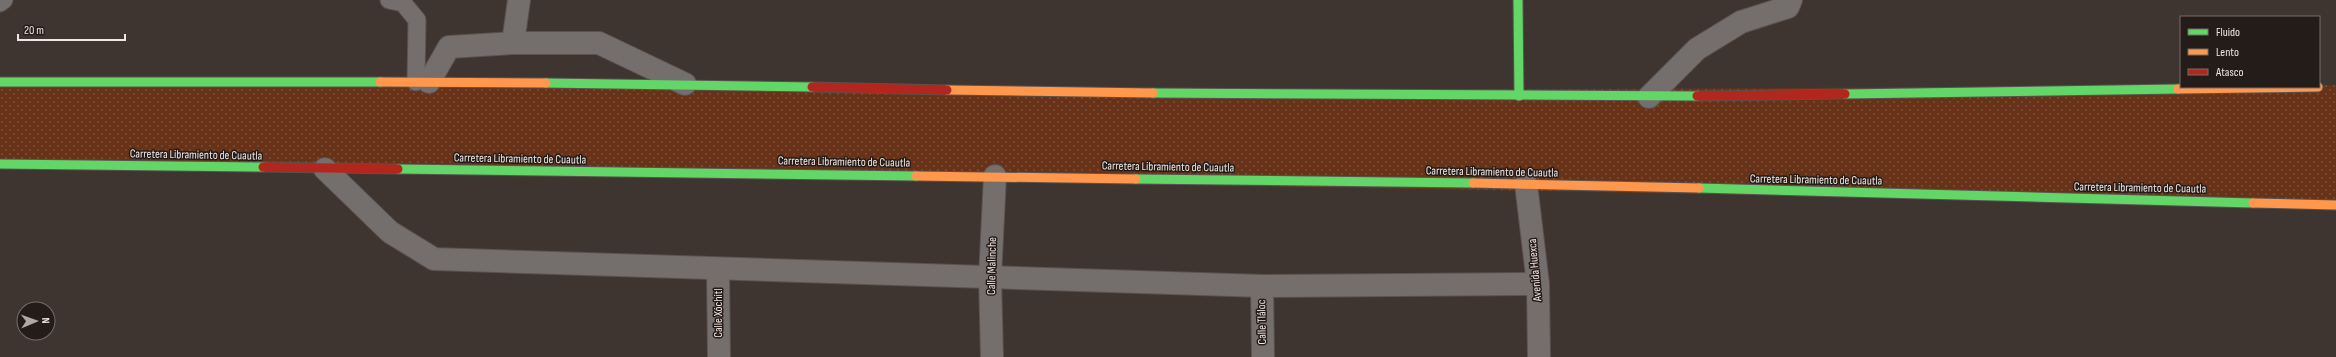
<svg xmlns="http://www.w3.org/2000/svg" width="2336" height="357" font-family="'Sofia Sans Condensed',sans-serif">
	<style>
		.grass { fill: url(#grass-dots) }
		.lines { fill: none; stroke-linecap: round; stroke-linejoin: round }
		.lane-casing { stroke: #5a524e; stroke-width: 19 }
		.street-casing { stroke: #5a524e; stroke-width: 24 }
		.fast-casing { stroke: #5a524e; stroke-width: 11 }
		.slow-casing { stroke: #5a524e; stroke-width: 11 }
		.jam-casing { stroke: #5a524e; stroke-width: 11 }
		.lane { stroke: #746f6d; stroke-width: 17 }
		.street { stroke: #746f6d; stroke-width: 22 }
		.fast { stroke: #63d668; stroke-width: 9 }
		.slow { stroke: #ff974d; stroke-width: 9 }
		.jam { stroke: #b3261e; stroke-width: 9 }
		.labels { text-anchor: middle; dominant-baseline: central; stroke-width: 3; stroke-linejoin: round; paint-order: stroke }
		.street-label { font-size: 12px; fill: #f0e5e1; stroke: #241c19 }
	</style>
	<defs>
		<pattern id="grass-dots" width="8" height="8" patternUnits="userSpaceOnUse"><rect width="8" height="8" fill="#673217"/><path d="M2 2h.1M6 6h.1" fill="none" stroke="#7d5038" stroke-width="1.8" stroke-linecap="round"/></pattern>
	</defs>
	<rect width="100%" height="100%" fill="#3e3531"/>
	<!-- grass -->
	<polygon class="grass" points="0,82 1008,92 2336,85 2336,205 0,164"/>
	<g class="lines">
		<!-- lane casing -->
		<g class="lane-casing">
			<g id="lane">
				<polyline points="389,0 403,3 417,20 416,82"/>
				<polyline points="0,3 4,0"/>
			</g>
		</g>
		<!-- street casing -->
		<g class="street-casing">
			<g id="street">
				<polyline points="513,43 519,0"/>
				<polyline points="429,82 449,47 513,43 599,43 685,84"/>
				<polyline points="1649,97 1697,49 1741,22 1788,7 1791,0"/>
				<polyline points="325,169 390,232 434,259 1262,286 1538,284"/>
				<polyline points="1526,184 1538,284 1539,357"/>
				<polyline points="718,269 719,357"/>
				<polyline points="1262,286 1263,357"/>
				<polyline points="992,357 990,277 995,176"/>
			</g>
		</g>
		<!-- fast casing -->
		<g class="fast-casing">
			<g id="fast">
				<polyline points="1518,0 1519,96"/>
				<polyline points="0,82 380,82"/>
				<polyline points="546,83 812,87"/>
				<polyline points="1153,93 1697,96"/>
				<polyline points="1845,94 2178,89"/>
				<polyline points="0,164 263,167"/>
				<polyline points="398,169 916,176"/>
				<polyline points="1136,179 1473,183"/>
				<polyline points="1699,188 2253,203"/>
			</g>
		</g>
		<!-- slow casing -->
		<g class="slow-casing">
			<g id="slow">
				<polyline points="380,82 546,83"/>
				<polyline points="2178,89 2318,87"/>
				<polyline points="947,90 1153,93"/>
				<polyline points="916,176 1136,179"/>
				<polyline points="1473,183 1699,188"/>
				<polyline points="2253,203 2336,205"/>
			</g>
		</g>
		<!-- jam casing -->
		<g class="jam-casing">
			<g id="jam">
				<polyline points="812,87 947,90"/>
				<polyline points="1697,96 1845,94"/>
				<polyline points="263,167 398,169"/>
			</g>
		</g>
		<!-- lane -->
		<use href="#lane" class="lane"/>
		<!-- street -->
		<use href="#street" class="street"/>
		<!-- fast -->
		<use href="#fast" class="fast"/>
		<!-- slow -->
		<use href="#slow" class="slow"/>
		<!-- jam -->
		<use href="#jam" class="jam"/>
	</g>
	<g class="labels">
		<!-- street labels -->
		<g class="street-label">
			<text transform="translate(196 155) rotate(1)">Carretera Libramiento de Cuautla</text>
			<text transform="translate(520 159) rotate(1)">Carretera Libramiento de Cuautla</text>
			<text transform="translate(844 162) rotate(1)">Carretera Libramiento de Cuautla</text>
			<text transform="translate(1168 167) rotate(1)">Carretera Libramiento de Cuautla</text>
			<text transform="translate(1492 172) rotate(1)">Carretera Libramiento de Cuautla</text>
			<text transform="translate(1816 180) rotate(1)">Carretera Libramiento de Cuautla</text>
			<text transform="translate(2140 188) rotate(1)">Carretera Libramiento de Cuautla</text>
			<text transform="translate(992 266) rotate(-89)">Calle Malinche</text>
			<text transform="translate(1535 270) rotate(-95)">Avenida Huexca</text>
			<text transform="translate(718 313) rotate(-90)">Calle Xóchitl</text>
			<text transform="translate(1262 322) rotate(-91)">Calle Tláloc</text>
		</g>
	</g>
	<!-- legend -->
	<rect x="2180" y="16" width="140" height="72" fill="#241c19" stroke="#766c69"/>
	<rect x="2188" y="29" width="20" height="6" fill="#63d668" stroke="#766c69"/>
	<text x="2216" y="36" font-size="12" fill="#f0e5e1">Fluido</text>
	<rect x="2188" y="49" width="20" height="6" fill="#ff974d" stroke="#766c69"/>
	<text x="2216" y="56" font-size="12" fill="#f0e5e1">Lento</text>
	<rect x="2188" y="69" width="20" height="6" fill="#b3261e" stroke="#766c69"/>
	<text x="2216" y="76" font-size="12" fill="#f0e5e1">Atasco</text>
	<!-- north arrow -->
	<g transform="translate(36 321) rotate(88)"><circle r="19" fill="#241c19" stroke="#766c69"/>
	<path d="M0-3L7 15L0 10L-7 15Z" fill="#b2a7a3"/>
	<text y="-6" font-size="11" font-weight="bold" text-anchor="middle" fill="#f0e5e1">N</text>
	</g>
	<!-- scale -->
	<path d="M18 34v6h107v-6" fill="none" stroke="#f0e5e1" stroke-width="2"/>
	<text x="24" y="34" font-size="12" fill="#f0e5e1" stroke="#241c19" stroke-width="3" paint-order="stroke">20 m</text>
</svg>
